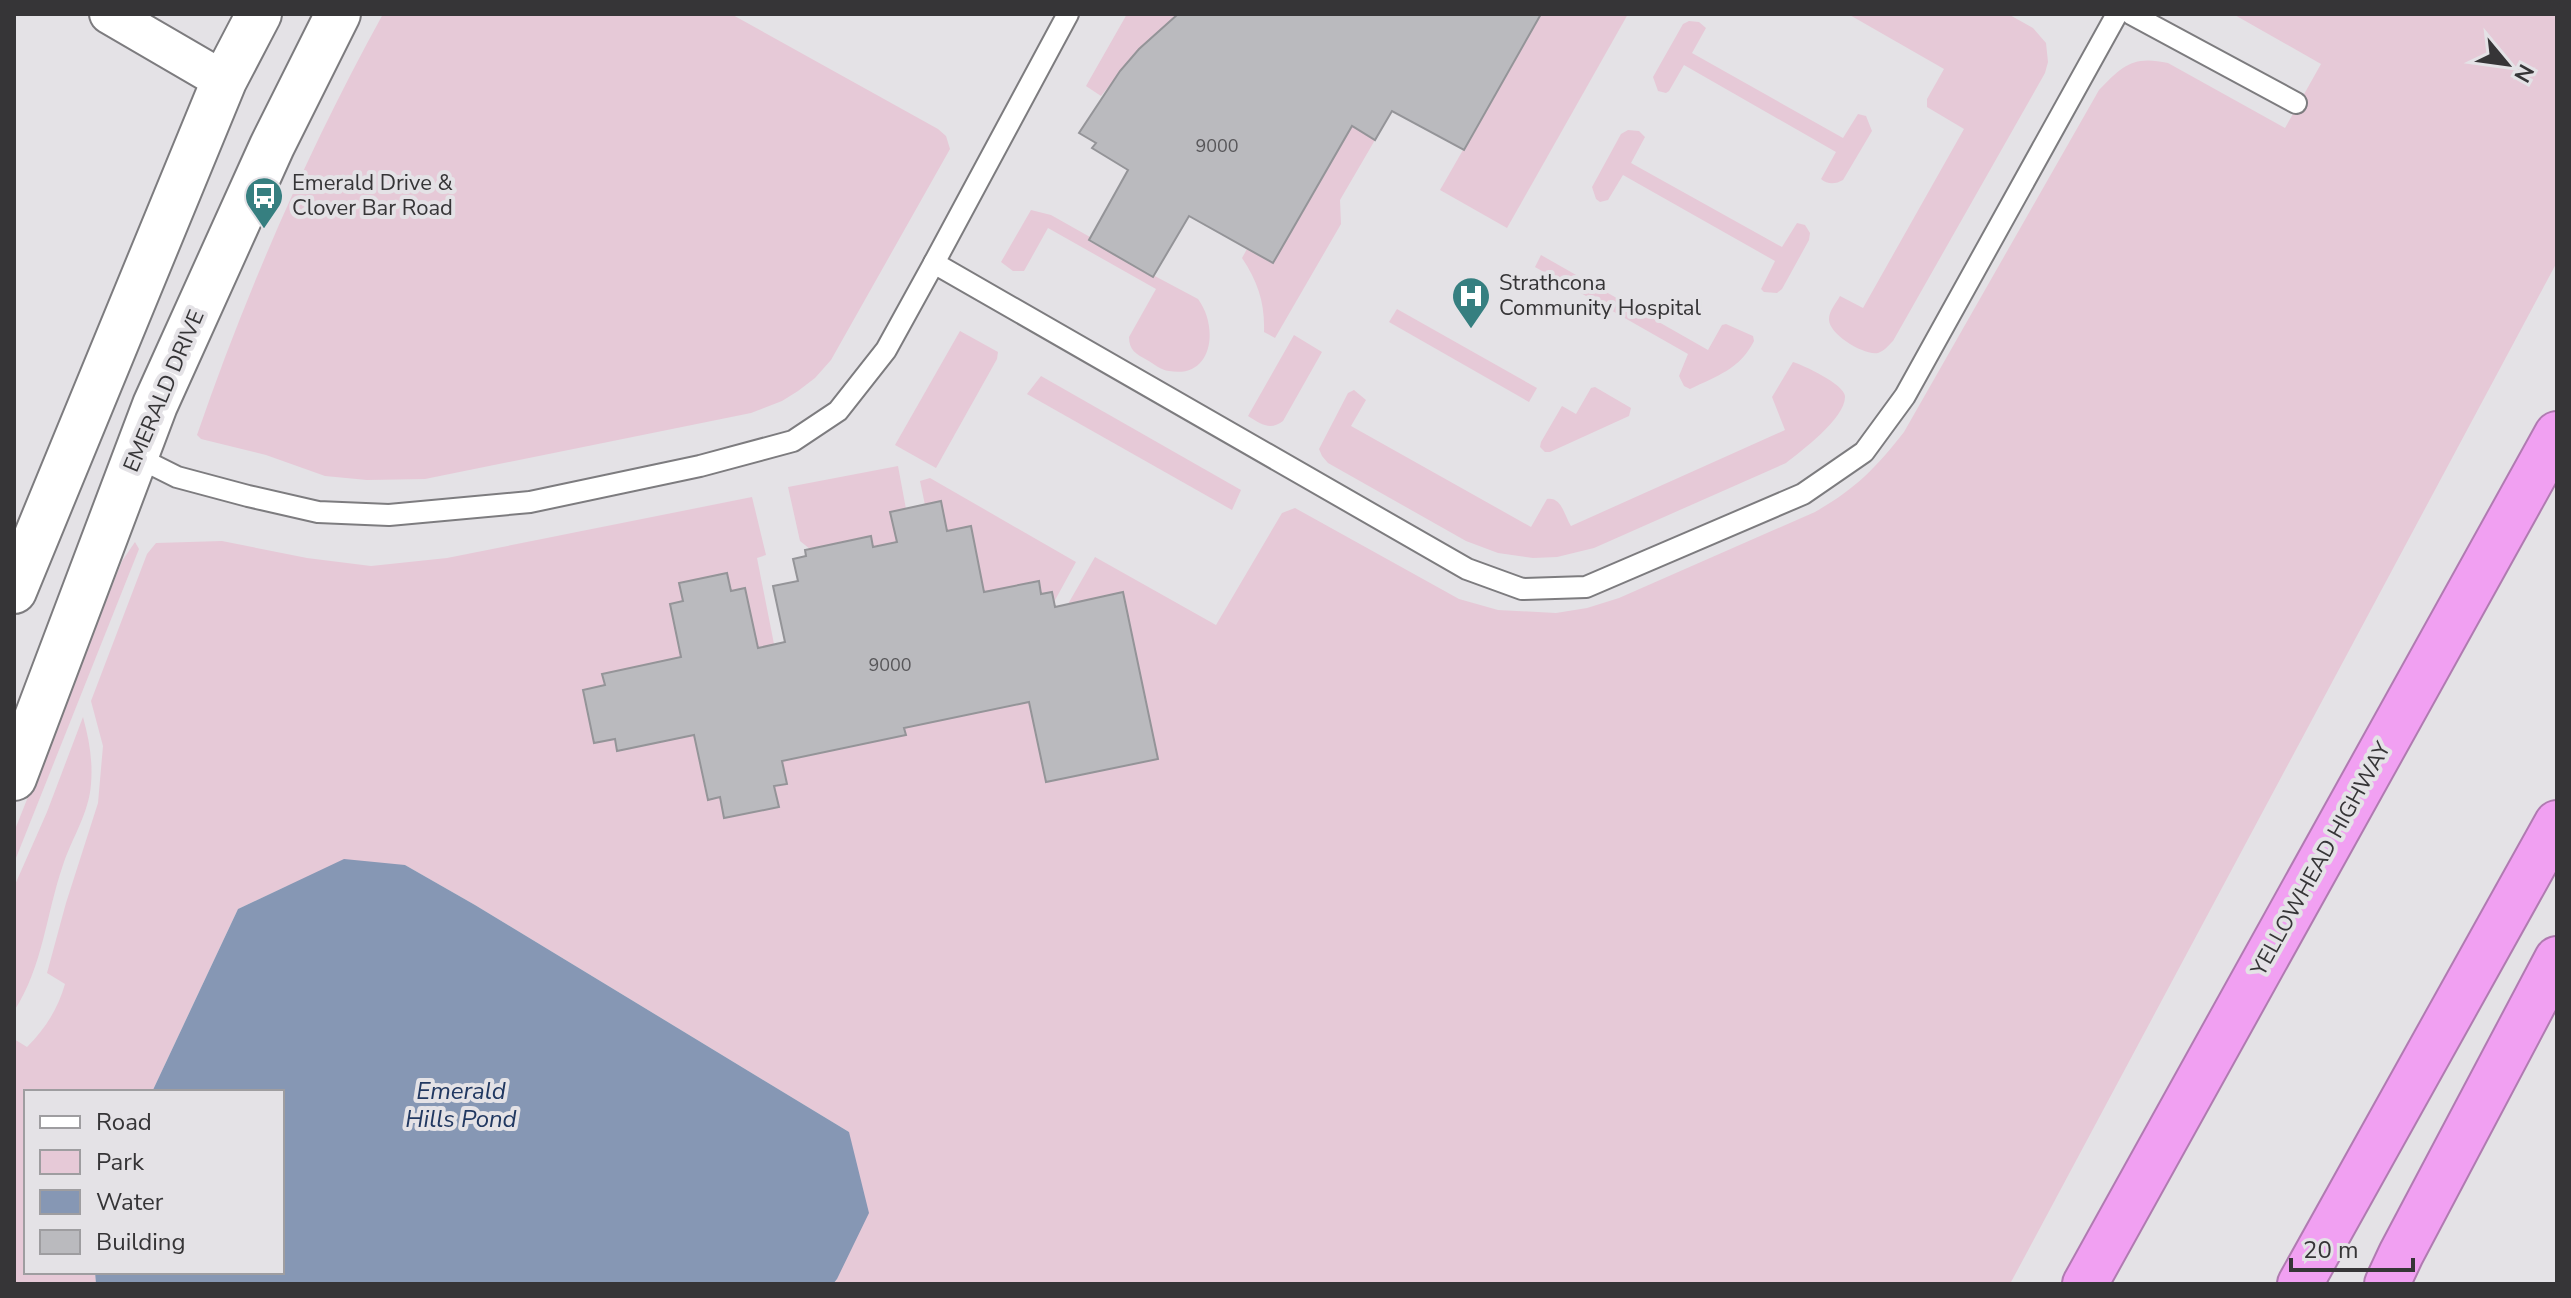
<svg xmlns="http://www.w3.org/2000/svg" width="2571" height="1298" font-family="'Nunito Sans',sans-serif">
	<style>
		.green { fill: #e6c9d7 }
		.water { fill: #8697b4 }
		.building { fill: #bababe; stroke: #949498; stroke-width: 2 }
		.lines { fill: none; stroke-linecap: round; stroke-linejoin: round }
		.service-casing { stroke: #7d7c7f; stroke-width: 24 }
		.minor-casing { stroke: #7d7c7f; stroke-width: 42 }
		.tertiary-casing { stroke: #7d7c7f; stroke-width: 48 }
		.motorway-casing { stroke: #b07bb1; stroke-width: 48 }
		.service { stroke: #fff; stroke-width: 20 }
		.minor { stroke: #fff; stroke-width: 38 }
		.tertiary { stroke: #fff; stroke-width: 44 }
		.motorway { stroke: #f1a0f2; stroke-width: 44 }
		.labels { text-anchor: middle; dominant-baseline: central; stroke-width: 8; stroke-linejoin: round; paint-order: stroke }
		.number-label { font-size: 18px; fill: #575659 }
		.poi-label { font-size: 22px; fill: #363537; stroke: #e4e2e6; text-anchor: start }
		.street-label { font-size: 22px; fill: #363537; stroke: #e4e2e6 }
		.water-label { font-size: 24px; font-style: italic; fill: #213861; stroke: #e4e2e6 }
	</style>
	<rect width="100%" height="100%" fill="#e4e2e6"/>
	<!-- green -->
	<g class="green">
		<path d="M383 14H731L938 129 946 136 950 149 831 360 815 378 798 391 782 401 751 413 425 479 367 480 325 476 266 455 201 439 197 435C247 290 309 148 383 14Z"/>
		<polygon points="1127,14 1178,14 1139,49 1101,96 1086,86"/>
		<polygon points="1541,14 1628,14 1507,228 1440,190"/>
		<path d="M1848 14H2008L2033 28 2046 43 2048 62 2045 73 1893 341C1888 346 1884 351 1878 353 1864 356 1828 334 1829 319 1829 311 1836 303 1840 296L1863 308 1964 129 1927 107V99L1944 69Z"/>
		<path d="M2233 14H2557V262L2010 1284H833L837 1279 849 1132 475 905 405 865 287 886 238 909 152 1092H26V1272H95L96 1284H14V1039L27 1047C45 1029 58 1009 65 984L47 973 66 903 98 803 103 746 91 701 147 554 156 543 222 541 307 558 371 566 447 558 752 497 766 555 757 558 774 644 758 648 745 588 731 591 727 573 679 583 683 601 670 604 681 657 602 674 605 685 583 690 594 743 615 739 617 750 694 735 707 799 720 797 725 818 778 807 774 786 787 783 782 761 905 735 904 728 1029 702 1046 782 1157 759 1123 593 1068 604 1095 557 1216 625 1282 513 1295 508 1459 599 1498 610 1556 613 1587 608 1619 598 1815 512C1855 489 1875 469 1904 432L2099 90C2122 66 2133 55 2168 63L2285 128 2321 64Z"/>
		<path d="M1689 21 1699 22 1706 28 1692 53 1843 138 1858 114 1866 116 1872 131 1843 180C1836 184 1828 185 1821 179L1836 152 1684 65 1669 91 1666 93 1658 91 1653 77 1683 24Z"/>
		<path d="M1352 126 1375 140 1340 200 1341 224 1275 338 1264 332C1265 303 1258 282 1242 258L1247 249 1273 263Z"/>
		<polygon points="1628,130 1639,131 1645,137 1631,163 1782,247 1797,223 1805,225 1810,233 1809,240 1782,289 1777,293 1764,292 1761,289 1775,261 1623,175 1608,200 1600,202 1596,199 1592,187 1621,134"/>
		<path d="M1031 210 1051 215 1090 237 1089 241 1198 299C1219 327 1213 379 1169 371 1161 370 1154 364 1147 360 1136 354 1129 350 1129 337L1156 289 1048 228 1024 271H1013L1001 262Z"/>
		<path d="M1541 255 1708 350 1722 325 1726 324 1753 336 1754 341C1740 369 1717 376 1690 389L1684 386 1679 376 1688 354 1535 267Z"/>
		<polygon points="1397,309 1537,388 1529,402 1389,322"/>
		<polygon points="960,331 998,352 997,359 936,468 895,445"/>
		<path d="M1294 335 1322 352 1283 421C1270 431 1261 424 1248 416Z"/>
		<path d="M1793 362C1803 365 1844 384 1845 396 1846 418 1801 451 1786 463L1594 548 1557 557 1533 558 1498 553 1466 541 1328 463 1322 456 1319 449 1348 393 1354 390 1366 400 1351 426 1531 527 1547 499C1562 497 1564 515 1571 526L1785 430 1772 397Z"/>
		<polygon points="1041,376 1241,490 1232,510 1027,394"/>
		<polygon points="1595,387 1631,408 1629,416 1550,452 1545,452 1540,447 1541,442 1562,406 1576,414 1591,388"/>
		<polygon points="898,466 906,509 890,512 897,542 873,547 870,536 810,549 800,541 788,487"/>
		<polygon points="930,478 1076,562 1054,602 1052,592 1041,594 1038,581 984,592 971,526 947,531 941,502 925,505 920,481"/>
		<polygon points="135,542 139,549 14,863 14,832 122,561"/>
		<path d="M83 717C89 739 93 760 91 784 89 813 72 838 63 865 46 914 43 967 14 1011V887L47 812Z"/>
	</g>
	<!-- water -->
	<polygon class="water" points="344,859 405,865 475,905 849,1132 869,1213 837,1279 833,1284 96,1284 95,1272 282,1272 282,1092 152,1092 238,909"/>
	<!-- building -->
	<g class="building">
		<polygon points="1178,14 1541,14 1464,150 1392,111 1375,140 1352,126 1273,263 1189,216 1153,277 1089,240 1128,170 1092,148 1096,143 1079,133 1120,71 1139,49"/>
		<polygon points="941,501 947,531 971,526 984,592 1039,581 1041,594 1052,592 1055,607 1123,592 1158,759 1046,782 1029,702 904,728 906,735 782,761 787,784 774,786 779,807 724,818 720,797 708,800 694,735 617,751 615,739 594,743 583,690 605,685 602,674 681,657 670,604 683,601 679,583 727,573 731,591 745,588 758,648 785,642 773,586 798,581 793,559 806,556 805,550 871,536 873,547 897,542 890,512"/>
	</g>
	<g class="lines">
		<!-- service casing -->
		<g class="service-casing">
			<g id="service">
				<polyline points="1068,14 934,263 1467,569 1522,589 1586,587 1803,494 1864,452 1905,396 2117,14"/>
				<polyline points="2131,14 2296,103"/>
				<polyline points="135,456 177,477 248,496 318,512 389,515 530,502 700,466 793,441 838,411 886,350 934,263"/>
			</g>
		</g>
		<!-- minor casing -->
		<g class="minor-casing">
			<polyline id="minor" points="109,14 224,81"/>
		</g>
		<!-- tertiary casing -->
		<g class="tertiary-casing">
			<g id="tertiary">
				<polyline points="14,591 224,81 259,14"/>
				<polyline points="14,778 155,405 272,146 338,14"/>
			</g>
		</g>
		<!-- motorway casing -->
		<g class="motorway-casing">
			<g id="motorway">
				<polyline points="2085,1284 2557,434"/>
				<polyline points="2300,1284 2557,823"/>
				<polyline points="2387,1284 2401,1254 2557,959"/>
			</g>
		</g>
		<!-- service -->
		<use href="#service" class="service"/>
		<!-- minor -->
		<use href="#minor" class="minor"/>
		<!-- tertiary -->
		<use href="#tertiary" class="tertiary"/>
		<!-- motorway -->
		<use href="#motorway" class="motorway"/>
	</g>
	<!-- icons -->
	<defs>
		<g id="bus-pin" transform="scale(2)"><path d="M0 17L-7.5 6A9.5 9.5 0 1 1 7.5 6Z" fill="#367f80" stroke="#e4e2e6"/><path d="M-5-6H5V4H4V6H2V4H-2V6H-4V4H-5ZM-3.5-4V0h7V-4ZM-3.5 1.2v1.5H-2V1.2ZM2 1.2v1.5H3.5V1.2Z" fill="#fff"/></g>
		<g id="hospital-pin" transform="scale(2)"><path d="M0 17L-7.5 6A9.5 9.5 0 1 1 7.5 6Z" fill="#367f80" stroke="#e4e2e6"/><path d="M-5-5h3v3.5h4V-5h3V5h-3V1.5h-4V5h-3Z" fill="#fff"/></g>
	</defs>
	<g fill-rule="evenodd">
		<use href="#bus-pin" x="264" y="196"/>
		<use href="#hospital-pin" x="1471" y="296"/>
	</g>
	<g class="labels">
		<!-- number labels -->
		<g class="number-label">
			<text x="1217" y="146">9000</text>
			<text x="890" y="665">9000</text>
		</g>
		<!-- poi labels -->
		<g class="poi-label">
			<text x="292" y="183">Emerald Drive &amp;<tspan x="292" dy="25">Clover Bar Road</tspan></text>
			<text x="1499" y="283">Strathcona<tspan x="1499" dy="25">Community Hospital</tspan></text>
		</g>
		<!-- street labels -->
		<g class="street-label">
			<text transform="translate(164 391) rotate(-67)">EMERALD DRIVE</text>
			<text transform="translate(2321 859) rotate(-61)">YELLOWHEAD HIGHWAY</text>
		</g>
		<!-- water labels -->
		<g class="water-label">
			<text x="461" y="1091">Emerald<tspan x="461" dy="28">Hills Pond</tspan></text>
		</g>
	</g>
	<!-- border -->
	<rect width="2571" height="1298" fill="none" stroke="#363537" stroke-width="32"/>
	<!-- legend -->
	<rect x="24" y="1090" width="260" height="184" fill="#e4e2e6" stroke="#9e9da0" stroke-width="2"/>
	<rect x="40" y="1116" width="40" height="12" fill="#ffffff" stroke="#9e9da0" stroke-width="2"/>
	<text x="96" y="1130" font-size="24" fill="#363537">Road</text>
	<rect x="40" y="1150" width="40" height="24" fill="#e6c9d7" stroke="#9e9da0" stroke-width="2"/>
	<text x="96" y="1170" font-size="24" fill="#363537">Park</text>
	<rect x="40" y="1190" width="40" height="24" fill="#8697b4" stroke="#9e9da0" stroke-width="2"/>
	<text x="96" y="1210" font-size="24" fill="#363537">Water</text>
	<rect x="40" y="1230" width="40" height="24" fill="#bababe" stroke="#9e9da0" stroke-width="2"/>
	<text x="96" y="1250" font-size="24" fill="#363537">Building</text>
	<!-- north arrow -->
	<g transform="translate(2507 64) rotate(119)" stroke="#e4e2e6" stroke-width="6" paint-order="stroke">
	<path d="M0-6L14 30L0 20L-14 30Z" fill="#363537"/>
	<text y="-12" font-size="22" font-weight="bold" text-anchor="middle" fill="#363537">N</text>
	</g>
	<!-- scale -->
	<path d="M2291 1258v12h122v-12" fill="none" stroke="#363537" stroke-width="4"/>
	<text x="2303" y="1258" font-size="24" fill="#363537" stroke="#e4e2e6" stroke-width="6" paint-order="stroke">20 m</text>
</svg>
